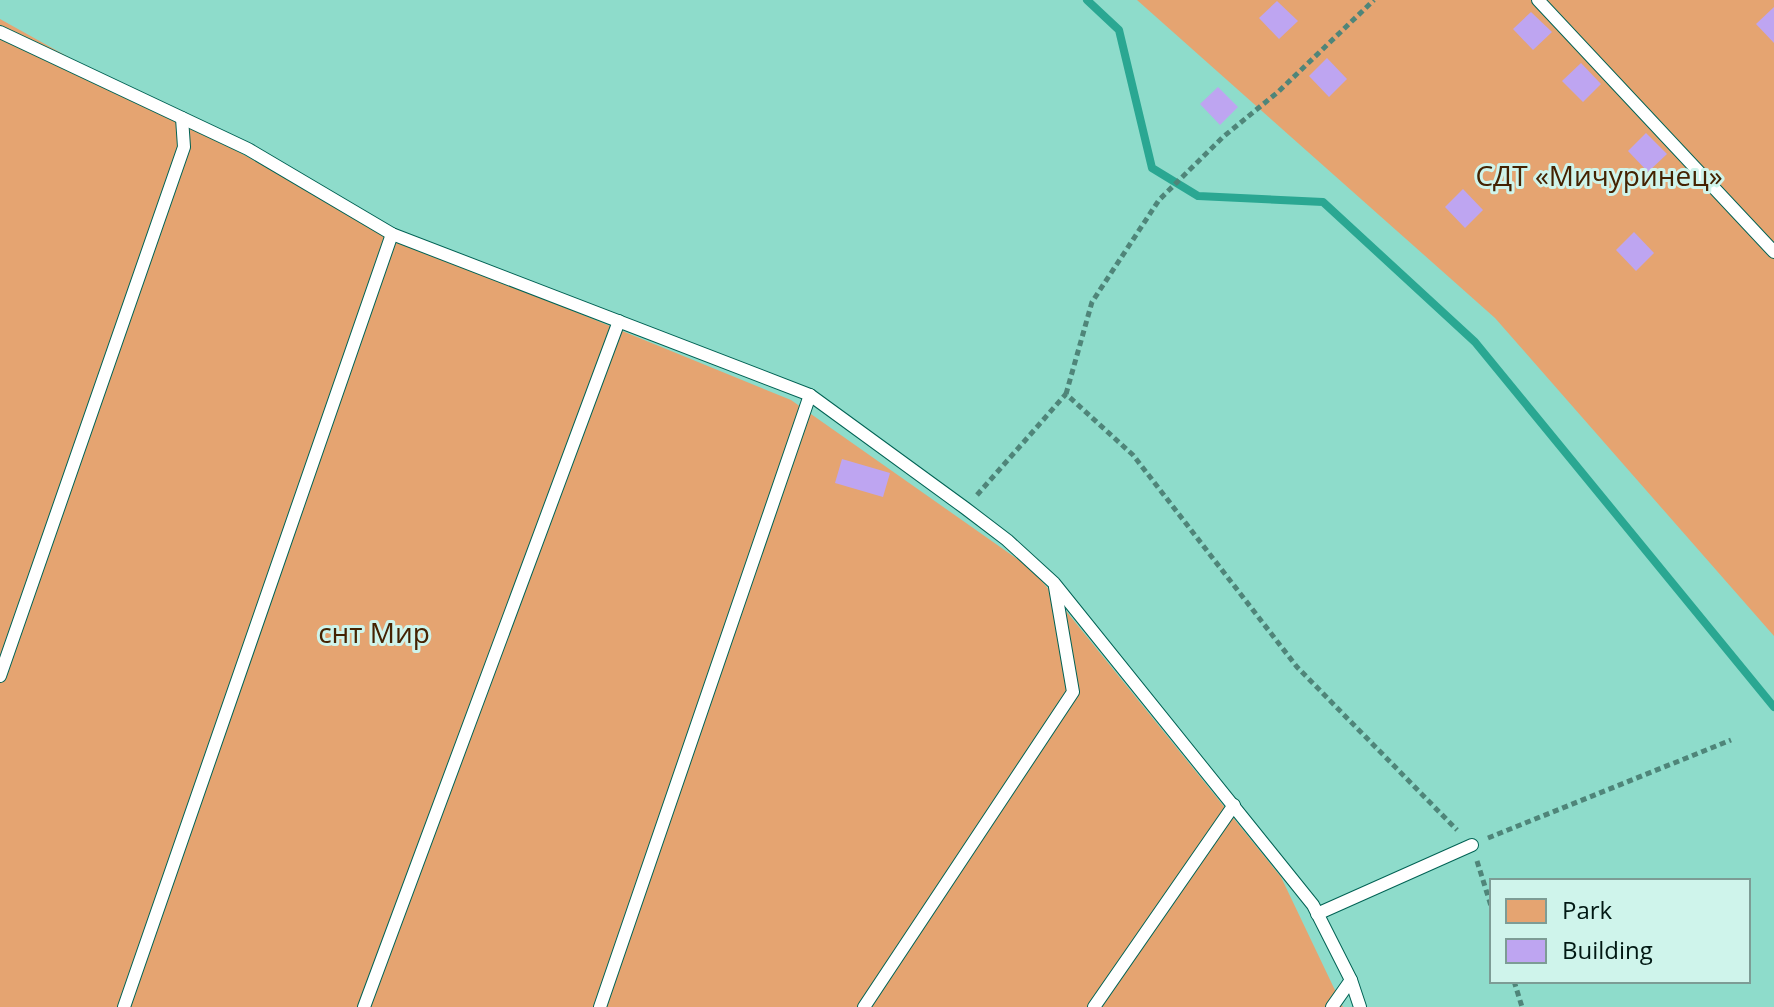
<svg xmlns="http://www.w3.org/2000/svg" width="1774" height="1007" font-family="'Open Sans',sans-serif">
	<style>
		.green { fill: #e5a471 }
		.lines { fill: none; stroke-linecap: round; stroke-linejoin: round }
		.stream { stroke: #2aa792; stroke-width: 8 }
		.building { fill: #bea5f1 }
		.service-casing { stroke: #006254; stroke-width: 14 }
		.path { stroke: #4f8579; stroke-width: 5; stroke-dasharray: 6 4; stroke-linecap: butt }
		.service { stroke: #fff; stroke-width: 12 }
		.labels { text-anchor: middle; dominant-baseline: central; stroke-width: 6; stroke-linejoin: round; paint-order: stroke }
		.park-label { font-size: 28px; fill: #442202; stroke: #cff4eb }
	</style>
	<rect width="100%" height="100%" fill="#8edccb"/>
	<!-- green -->
	<g class="green">
		<polygon points="1137,0 1774,0 1774,636 1495,318"/>
		<polygon points="0,19 390,236 791,400 1033,570 1281,877 1343,1007 0,1007"/>
	</g>
	<g class="lines">
		<!-- stream -->
		<polyline class="stream" points="1087,0 1119,30 1152,168 1198,196 1323,202 1475,342 1774,707"/>
	</g>
	<!-- building -->
	<g class="building">
		<polygon points="1277,1 1298,21 1279,39 1259,18"/>
		<polygon points="1774,7 1774,43 1756,24"/>
		<polygon points="1531,12 1552,32 1533,50 1513,29"/>
		<polygon points="1327,58 1347,79 1329,97 1309,76"/>
		<polygon points="1581,63 1601,84 1583,102 1562,81"/>
		<polygon points="1218,87 1238,107 1220,125 1200,104"/>
		<polygon points="1646,133 1667,154 1648,172 1628,151"/>
		<polygon points="1463,189 1483,210 1465,228 1445,207"/>
		<polygon points="1634,232 1654,253 1636,271 1616,250"/>
		<polygon points="842,459 890,473 883,497 835,483"/>
	</g>
	<g class="lines">
		<!-- service casing -->
		<g class="service-casing">
			<g id="service">
				<polyline points="1538,0 1774,252"/>
				<polyline points="0,32 248,149 392,234 810,395 965,508 1007,540 1054,583 1313,905 1351,980 1360,1007"/>
				<polyline points="0,676 184,147 182,118"/>
				<polyline points="1317,914 1472,845"/>
				<polyline points="124,1007 392,234"/>
				<polyline points="364,1007 619,321"/>
				<polyline points="600,1007 810,395"/>
				<polyline points="864,1007 1073,692 1055,587"/>
				<polyline points="1094,1007 1234,805"/>
				<polyline points="1332,1007 1351,980"/>
			</g>
		</g>
		<!-- path -->
		<g class="path">
			<polyline points="1066,394 1092,302 1159,200 1223,137 1278,92 1374,0"/>
			<polyline points="977,495 1066,394 1133,455 1297,667 1457,830"/>
			<polyline points="1488,838 1731,740"/>
			<polyline points="1477,861 1492,909"/>
			<polyline points="1514,981 1522,1007"/>
		</g>
		<!-- service -->
		<use href="#service" class="service"/>
	</g>
	<g class="labels">
		<!-- park labels -->
		<g class="park-label">
			<text x="1599" y="175">СДТ «Мичуринец»</text>
			<text x="374" y="632">снт Мир</text>
		</g>
	</g>
	<!-- legend -->
	<rect x="1490" y="879" width="260" height="104" fill="#cff4eb" stroke="#7d9c95" stroke-width="2"/>
	<rect x="1506" y="899" width="40" height="24" fill="#e5a471" stroke="#7d9c95" stroke-width="2"/>
	<text x="1562" y="919" font-size="24" fill="#011813">Park</text>
	<rect x="1506" y="939" width="40" height="24" fill="#bea5f1" stroke="#7d9c95" stroke-width="2"/>
	<text x="1562" y="959" font-size="24" fill="#011813">Building</text>
</svg>
